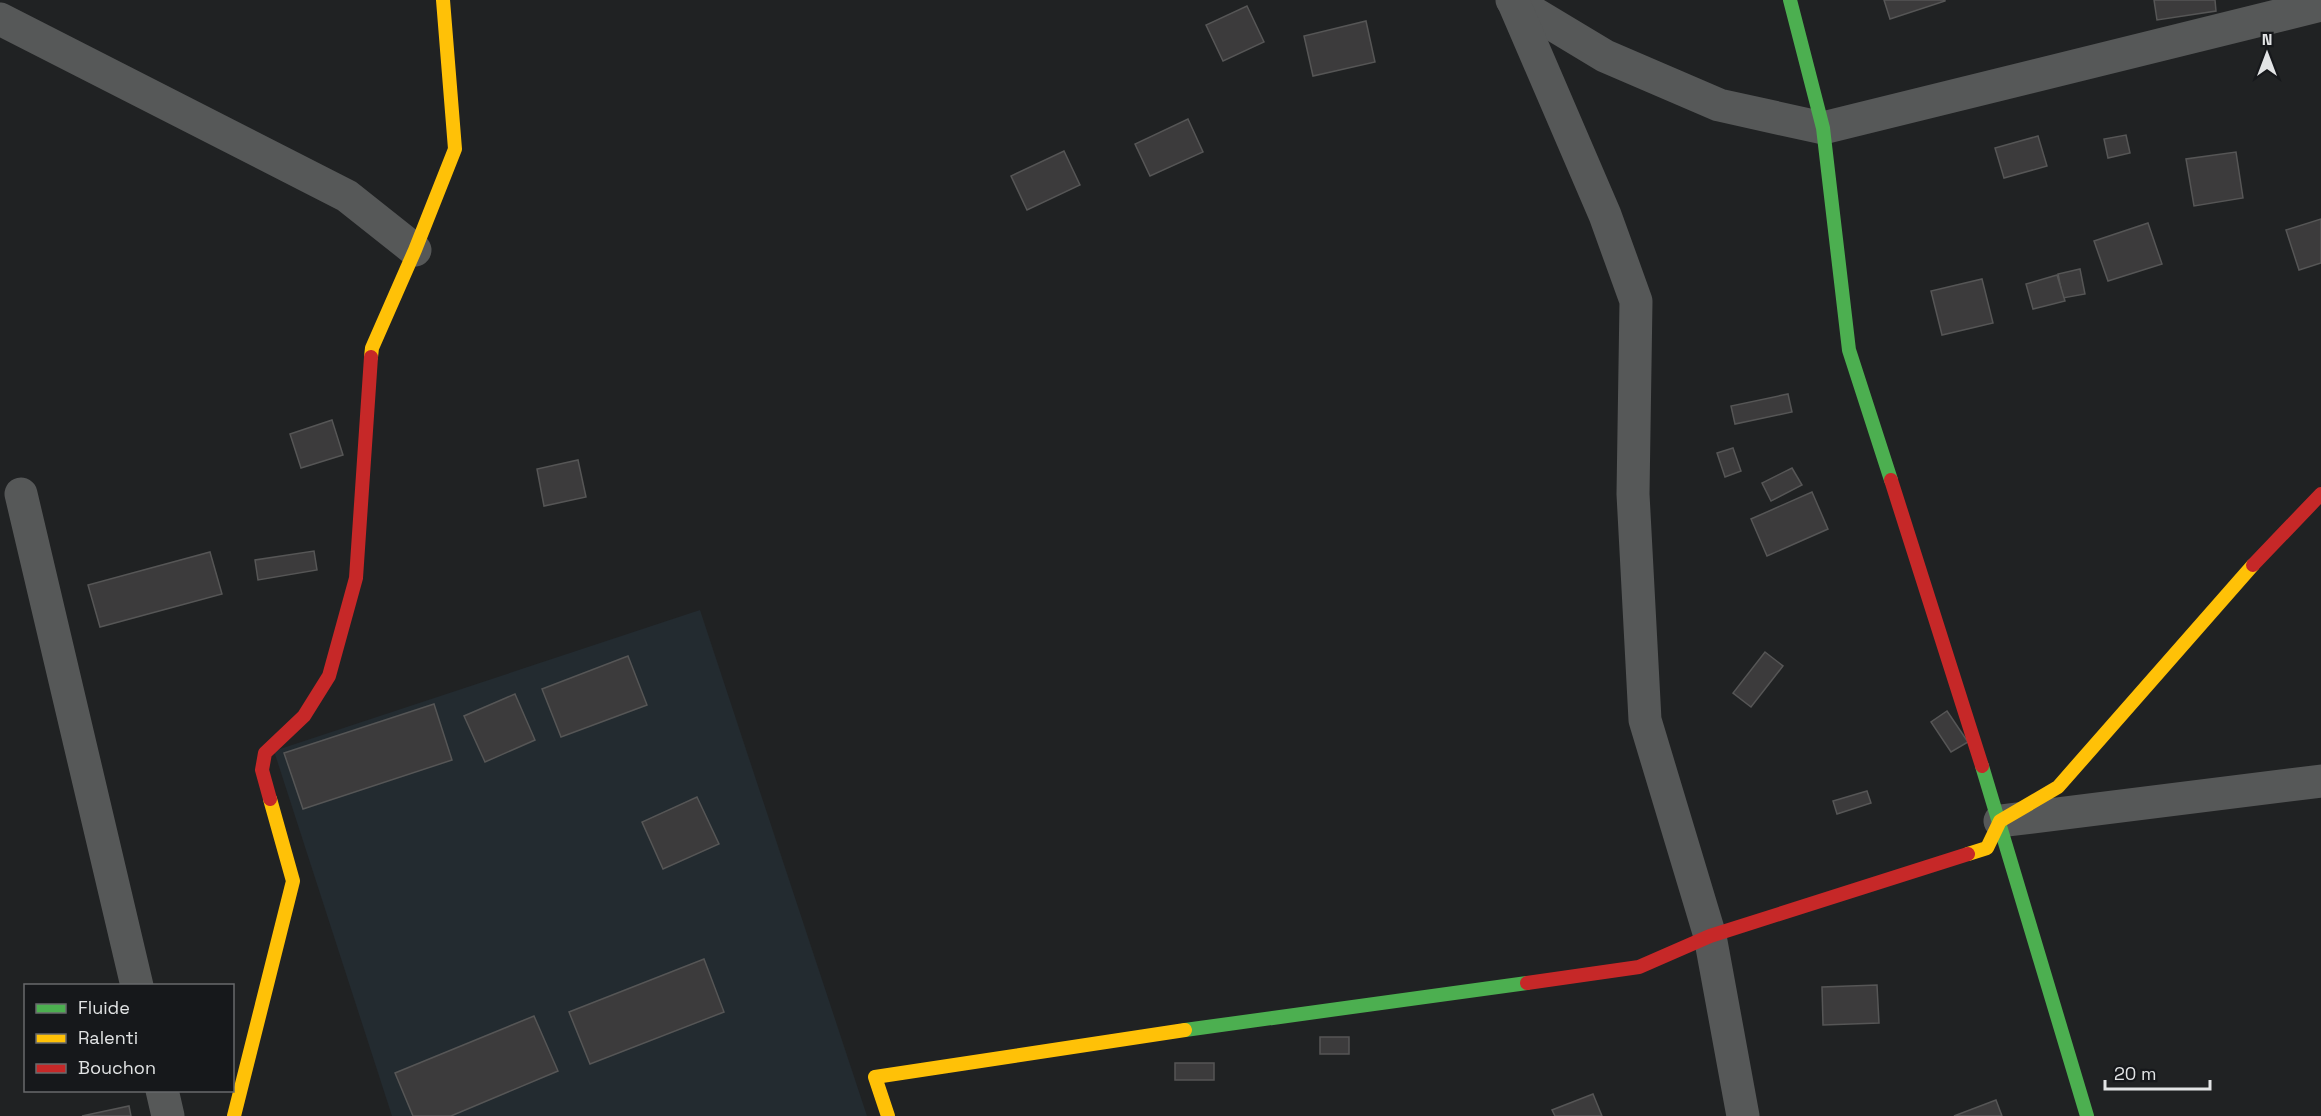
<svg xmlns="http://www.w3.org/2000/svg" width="2321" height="1116" font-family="'Space Grotesk',sans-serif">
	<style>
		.built { fill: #232b30 }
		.building { fill: #3c3b3c; stroke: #565656; stroke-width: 1.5 }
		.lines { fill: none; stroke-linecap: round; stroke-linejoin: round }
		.street { stroke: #565858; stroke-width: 33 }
		.fast { stroke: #4caf50; stroke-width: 14 }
		.slow { stroke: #ffc107; stroke-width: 14 }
		.jam { stroke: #c62828; stroke-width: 14 }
	</style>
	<rect width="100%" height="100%" fill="#202223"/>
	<!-- built -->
	<polygon class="built" points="700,610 867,1116 392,1116 274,751"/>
	<!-- building -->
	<g class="building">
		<polygon points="1884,0 1945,0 1945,1 1890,19"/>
		<polygon points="2154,0 2215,0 2216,11 2157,20"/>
		<polygon points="1247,6 1264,42 1223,61 1206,25"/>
		<polygon points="1366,21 1375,62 1313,76 1304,36"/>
		<polygon points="1188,119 1203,152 1150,176 1135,144"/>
		<polygon points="2126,135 2130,153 2108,158 2104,139"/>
		<polygon points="2038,136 2047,166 2004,178 1995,148"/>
		<polygon points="1064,151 1080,185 1027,210 1011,176"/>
		<polygon points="2236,152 2243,198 2194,206 2186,159"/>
		<polygon points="2321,219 2321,263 2299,270 2286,230"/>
		<polygon points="2148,223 2162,264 2108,281 2094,241"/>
		<polygon points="2080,269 2085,294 2063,298 2058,274"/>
		<polygon points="2057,275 2065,301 2033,309 2026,284"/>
		<polygon points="1982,279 1993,323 1942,335 1931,291"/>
		<polygon points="1788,394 1792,412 1735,424 1731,406"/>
		<polygon points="332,420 343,455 301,468 290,434"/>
		<polygon points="1733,448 1741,471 1725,477 1717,453"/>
		<polygon points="578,460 586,497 544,506 537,469"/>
		<polygon points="1792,468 1802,485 1771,501 1762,483"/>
		<polygon points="1812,492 1828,529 1767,556 1751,519"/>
		<polygon points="314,551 317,570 258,580 255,560"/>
		<polygon points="210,552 222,594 100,627 88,585"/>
		<polygon points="1765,652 1783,666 1751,707 1733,693"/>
		<polygon points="628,656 647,705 561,737 542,689"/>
		<polygon points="515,694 535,740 485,762 464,716"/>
		<polygon points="434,704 452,760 303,809 284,753"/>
		<polygon points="1947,711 1968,742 1951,752 1931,722"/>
		<polygon points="1867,791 1871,803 1837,814 1833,801"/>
		<polygon points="697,797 719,844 663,869 642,822"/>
		<polygon points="704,959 724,1012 590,1064 569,1012"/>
		<polygon points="1877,985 1879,1023 1823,1025 1822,987"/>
		<polygon points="534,1016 558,1071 451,1116 413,1116 395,1073"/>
		<rect x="1320" y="1037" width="29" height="17"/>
		<rect x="1175" y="1063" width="39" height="17"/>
		<polygon points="1593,1094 1602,1116 1555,1116 1552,1110"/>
		<polygon points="1996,1100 2002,1116 1954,1116"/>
		<polygon points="129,1106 131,1116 82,1116"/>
	</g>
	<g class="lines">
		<!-- street -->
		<g class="street">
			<polyline points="1512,0 1605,56 1719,105 1823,128 2321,5"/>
			<polyline points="1513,1 1605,215 1636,301 1633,494 1645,720 1710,936 1743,1116"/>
			<polyline points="0,19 347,196 415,250"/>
			<polyline points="21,494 137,986"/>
			<polyline points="2000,821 2321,781"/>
			<polyline points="162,1090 168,1116"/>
		</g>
		<!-- fast -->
		<g class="fast">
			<polyline points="1790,0 1823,128 1849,350 1891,480"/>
			<polyline points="1982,766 2087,1116"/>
			<polyline points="1185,1030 1527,983"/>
		</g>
		<!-- slow -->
		<g class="slow">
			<polyline points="371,357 372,348 415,250 455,149 443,0"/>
			<polyline points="1968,854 1987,848 2000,821 2058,787 2253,565"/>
			<polyline points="234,1116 293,881 270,799"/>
			<polyline points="888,1116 875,1077 1185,1030"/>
		</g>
		<!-- jam -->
		<g class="jam">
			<polyline points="1891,480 1982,766"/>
			<polyline points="2253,565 2321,494"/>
			<polyline points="270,799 262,770 265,753 304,716 329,676 356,578 371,357"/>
			<polyline points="1527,983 1639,967 1710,936 1968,854"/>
		</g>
	</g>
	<!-- legend -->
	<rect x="24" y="984" width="210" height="108" fill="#16181b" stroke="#686a6c" stroke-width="1.5"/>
	<rect x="36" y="1004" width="30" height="9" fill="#4caf50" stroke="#686a6c" stroke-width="1.5"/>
	<text x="78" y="1014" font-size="18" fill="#e2e4e5">Fluide</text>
	<rect x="36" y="1034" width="30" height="9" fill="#ffc107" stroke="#686a6c" stroke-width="1.5"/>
	<text x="78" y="1044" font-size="18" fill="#e2e4e5">Ralenti</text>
	<rect x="36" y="1064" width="30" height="9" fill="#c62828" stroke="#686a6c" stroke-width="1.5"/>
	<text x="78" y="1074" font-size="18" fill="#e2e4e5">Bouchon</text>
	<!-- north arrow -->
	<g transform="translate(2267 54)" stroke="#16181b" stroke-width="4.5" paint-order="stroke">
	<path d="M0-4.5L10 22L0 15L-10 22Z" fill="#e2e4e5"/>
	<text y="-9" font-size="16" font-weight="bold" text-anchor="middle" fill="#e2e4e5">N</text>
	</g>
	<!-- scale -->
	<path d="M2105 1080v9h105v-9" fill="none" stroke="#e2e4e5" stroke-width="3"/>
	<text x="2114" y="1080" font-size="18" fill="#e2e4e5" stroke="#16181b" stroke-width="4.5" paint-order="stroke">20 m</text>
</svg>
